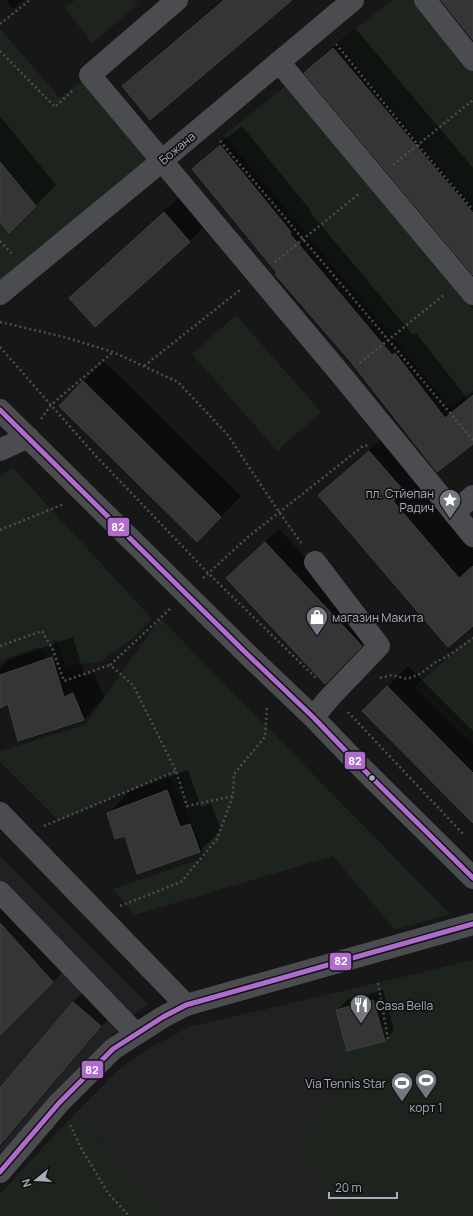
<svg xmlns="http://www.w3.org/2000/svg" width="473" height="1216" font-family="Manrope,sans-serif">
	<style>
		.built { fill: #212123 }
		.green { fill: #1d241e }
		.shadow { fill: #0007 }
		.building { fill: #353536; stroke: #3f4043 }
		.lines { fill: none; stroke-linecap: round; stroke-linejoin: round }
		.path { stroke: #4d4e52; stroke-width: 2.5; stroke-dasharray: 2 3; stroke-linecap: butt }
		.minor { stroke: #4b4c50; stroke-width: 22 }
		.bus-1-casing { stroke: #111113; stroke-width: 8 }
		.bus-1 { stroke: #b06ccc; stroke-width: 5 }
		.bus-dot { fill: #a8adb8; stroke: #111113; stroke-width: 1.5 }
		.labels { text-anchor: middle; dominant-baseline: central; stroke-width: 3.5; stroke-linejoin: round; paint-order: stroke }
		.street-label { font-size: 12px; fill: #a8adb8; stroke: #111113 }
		.poi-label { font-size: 12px; fill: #a8adb8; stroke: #111113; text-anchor: end }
		.line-badge { stroke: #111113; stroke-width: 1.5 }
		.badge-label { font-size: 11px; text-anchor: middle; font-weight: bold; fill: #fff }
	</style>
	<rect width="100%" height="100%" fill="#171717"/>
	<!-- built -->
	<g class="built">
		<polygon points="0,856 148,1004 125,1022 102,1046 0,1156"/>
		<polygon points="330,994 344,1083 299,1145 342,1216 169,1216 75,1113 118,1070 151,1047 189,1027"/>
	</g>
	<!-- green -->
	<g class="green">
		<polygon points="75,0 134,0 138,5 92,43 65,8"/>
		<polygon points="393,0 417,0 473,71 473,208 337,43"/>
		<polygon points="0,29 60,98 90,75 162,161 0,294"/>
		<polygon points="288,84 473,309 473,390 450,408 224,135"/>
		<polygon points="236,315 321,412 277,451 192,354"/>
		<polygon points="13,468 152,619 132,639 100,662 65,666 56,639 53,640 61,660 50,670 43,651 38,647 0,661 0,474"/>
		<polygon points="160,618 450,914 395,930 333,856 135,915 113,889 206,857 180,797 167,774 59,821 0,762 0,751 85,725"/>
		<polygon points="473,636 473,745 414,687"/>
		<polygon points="473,960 473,1216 342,1216 299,1145 344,1083 330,994"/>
		<polygon points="75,1113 169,1216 0,1216 0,1194"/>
	</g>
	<!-- shadow -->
	<g class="shadow">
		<polygon points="6,0 25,0 13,9"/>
		<polygon points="222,0 290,0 123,86 144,66"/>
		<polygon points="355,28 473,168 473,273 306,73 326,52"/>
		<polygon points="0,116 56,185 9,232 0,220"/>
		<polygon points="242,126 311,211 310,212 413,335 416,333 467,398 473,393 473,442 351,362 193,169 214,148"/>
		<polygon points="185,192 210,220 190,241 95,326 70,298 91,277"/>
		<polygon points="104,361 241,496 218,520 60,406"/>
		<polygon points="391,431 413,480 473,550 473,625 320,495 340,475"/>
		<polygon points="279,529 375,631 339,669 241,564"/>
		<polygon points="73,637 85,677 94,673 104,698 84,719 19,740 9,703 0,707 0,668 8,660"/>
		<polygon points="408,666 473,731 473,821 363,711"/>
		<polygon points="188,770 201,807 211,804 221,830 200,851 137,873 126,835 109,813 129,792"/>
		<polygon points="0,896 70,965 0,1033"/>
		<polygon points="90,986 117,1008 0,1147 0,1089 73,1002"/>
		<polygon points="383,990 394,1030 385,1040 337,1010 347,1000"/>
	</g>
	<!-- building -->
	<g class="building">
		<polygon points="224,0 292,0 150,120 122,86"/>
		<polygon points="441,0 473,0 473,40"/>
		<polygon points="333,48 473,213 473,275 304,73"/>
		<polygon points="220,145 291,232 290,234 392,355 395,353 445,418 473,395 473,444 437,472 351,362 275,274 277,273 192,169"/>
		<polygon points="0,162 36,206 9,233 0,222"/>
		<polygon points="164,212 190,242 95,327 69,298"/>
		<polygon points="83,381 221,517 197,542 59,406"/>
		<polygon points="369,451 404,491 393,501 459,578 473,566 473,626 448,647 318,495"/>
		<polygon points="265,542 362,646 325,684 226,578"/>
		<polygon points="52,657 64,697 73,693 84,720 18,741 8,704 0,708 0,675"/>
		<polygon points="387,686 473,773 473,823 362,711"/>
		<polygon points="167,790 180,827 190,824 200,852 137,874 125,836 115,839 107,813"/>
		<polygon points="0,923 53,982 0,1035"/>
		<polygon points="373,1000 385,1041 347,1051 336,1010"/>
		<polygon points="73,1002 101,1026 0,1145 0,1088"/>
	</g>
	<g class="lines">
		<!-- path -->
		<g class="path">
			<polyline points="0,24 30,0"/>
			<polyline points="336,44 418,145 473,210"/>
			<polyline points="0,51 55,107 73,90"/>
			<polyline points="220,141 473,440"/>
			<polyline points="393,165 473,100"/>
			<polyline points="0,241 13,255"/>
			<polyline points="275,262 360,193"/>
			<polyline points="0,322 64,337 113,352 178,382 227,434 279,512 302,544"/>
			<polyline points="0,347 94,454 208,573 317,679"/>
			<polyline points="360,363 445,294"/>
			<polyline points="144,366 240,290"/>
			<polyline points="41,419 51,405 113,352"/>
			<polyline points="0,530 64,504"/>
			<polyline points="203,578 248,537 363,446 370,445"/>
			<polyline points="170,609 110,665 133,685 176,771 187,806 233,796 234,774 265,737 267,707 268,705"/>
			<polyline points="0,646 42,631 53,650 64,681 110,665"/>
			<polyline points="380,678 392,675 407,679 420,674 436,662 451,654 473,638"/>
			<polyline points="348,712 464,835"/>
			<polyline points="44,826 176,771"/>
			<polyline points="120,906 181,882 217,839 233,796"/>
			<polyline points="378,983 388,1039"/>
			<polyline points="70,1125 81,1148 108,1193 129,1216"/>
		</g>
		<!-- minor -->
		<g class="minor">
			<polyline points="177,0 90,75 343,377 473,536"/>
			<polyline points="425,0 473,60"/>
			<polyline points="279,62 473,294"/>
			<polyline points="0,294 140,179 353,0"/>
			<polyline points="0,410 246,653 313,717 362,768 473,878"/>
			<polyline points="0,450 28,437"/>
			<polyline points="454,513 473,496"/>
			<polyline points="313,717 332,695 379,646 315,562"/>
			<polyline points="0,813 186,1005"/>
			<polyline points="0,892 136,1034"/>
			<polyline points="0,1172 59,1103 113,1049 163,1017 186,1005 473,924"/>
		</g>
		<!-- bus-1 casing -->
		<g class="bus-1-casing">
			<g id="bus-1">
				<polyline points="0,410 246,653 313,717 362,768 473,878"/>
				<polyline points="0,1172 59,1103 113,1049 163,1017 186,1005 473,924"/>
			</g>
		</g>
		<!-- bus-1 -->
		<use href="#bus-1" class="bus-1"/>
	</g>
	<!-- icons -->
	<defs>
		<g id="sight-pin" transform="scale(1.15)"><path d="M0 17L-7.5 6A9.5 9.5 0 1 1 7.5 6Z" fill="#757880" stroke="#111113"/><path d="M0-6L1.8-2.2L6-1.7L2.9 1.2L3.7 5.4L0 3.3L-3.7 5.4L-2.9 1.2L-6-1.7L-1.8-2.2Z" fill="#fff"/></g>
		<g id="shop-pin" transform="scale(1.15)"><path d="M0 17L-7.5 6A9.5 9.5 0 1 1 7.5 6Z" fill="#757880" stroke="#111113"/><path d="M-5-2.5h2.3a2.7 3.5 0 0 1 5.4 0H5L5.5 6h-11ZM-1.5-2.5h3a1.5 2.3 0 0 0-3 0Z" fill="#fff"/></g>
		<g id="restaurant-pin" transform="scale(1.15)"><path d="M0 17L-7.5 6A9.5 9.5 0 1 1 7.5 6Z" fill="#757880" stroke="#111113"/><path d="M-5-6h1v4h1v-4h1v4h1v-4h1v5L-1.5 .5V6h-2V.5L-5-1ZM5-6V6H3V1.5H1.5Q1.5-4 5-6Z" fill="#fff"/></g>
		<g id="stadium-pin" transform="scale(1.15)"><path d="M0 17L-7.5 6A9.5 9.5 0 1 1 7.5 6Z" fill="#757880" stroke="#111113"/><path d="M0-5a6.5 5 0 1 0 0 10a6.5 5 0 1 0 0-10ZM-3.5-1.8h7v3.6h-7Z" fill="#fff"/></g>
	</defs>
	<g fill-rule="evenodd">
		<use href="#sight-pin" x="450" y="500"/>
		<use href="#shop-pin" x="317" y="617"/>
		<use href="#restaurant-pin" x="361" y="1005"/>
		<use href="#stadium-pin" x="426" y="1080"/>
		<use href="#stadium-pin" x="402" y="1083"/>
	</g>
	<!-- markers -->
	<circle class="bus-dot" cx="372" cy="778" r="3.5"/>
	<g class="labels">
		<!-- street labels -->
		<g class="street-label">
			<text transform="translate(177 148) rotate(-40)">Божана</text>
		</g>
		<!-- poi labels -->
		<g class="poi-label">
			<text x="434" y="493">пл. Стйепан<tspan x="434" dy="14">Радич</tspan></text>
			<text x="332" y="617" text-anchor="start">магазин Макита</text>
			<text x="376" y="1005" text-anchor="start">Casa Bella</text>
			<text x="386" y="1083">Via Tennis Star</text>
			<text x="426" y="1107" text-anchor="middle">корт 1</text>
		</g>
	</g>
	<g class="line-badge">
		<rect x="107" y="517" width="23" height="20" rx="4" fill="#b06ccc"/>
		<rect x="344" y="751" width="22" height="19" rx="4" fill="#b06ccc"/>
		<rect x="329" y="952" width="23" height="19" rx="4" fill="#b06ccc"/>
		<rect x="81" y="1060" width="23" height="19" rx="4" fill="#b06ccc"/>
	</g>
	<g class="badge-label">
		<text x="118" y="531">82</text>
		<text x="355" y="765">82</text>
		<text x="341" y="965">82</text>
		<text x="92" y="1074">82</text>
	</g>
	<!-- north arrow -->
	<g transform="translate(36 1180) rotate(252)" stroke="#111113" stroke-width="3" paint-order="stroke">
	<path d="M0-3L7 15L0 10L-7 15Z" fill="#a8adb8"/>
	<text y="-6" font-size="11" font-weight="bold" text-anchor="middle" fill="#a8adb8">N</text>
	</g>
	<!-- scale -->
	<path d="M329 1192v6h68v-6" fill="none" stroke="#a8adb8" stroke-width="2"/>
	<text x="335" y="1192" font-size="12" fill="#a8adb8" stroke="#111113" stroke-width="3" paint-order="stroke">20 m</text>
</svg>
